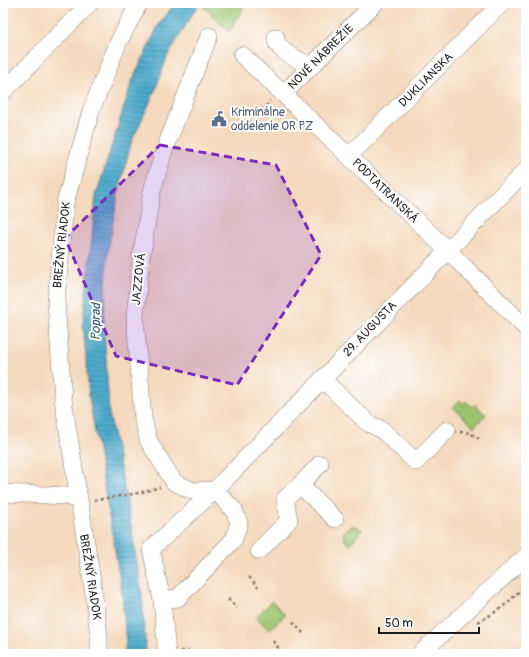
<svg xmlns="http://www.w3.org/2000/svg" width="529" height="657" font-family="Pangolin,sans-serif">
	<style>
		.grass { fill: #9bc26d; stroke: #5c6f44 }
		.water { fill: url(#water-rules); stroke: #366474 }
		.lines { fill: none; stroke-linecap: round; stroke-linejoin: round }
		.minor-casing { stroke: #887a6c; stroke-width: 18 }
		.path { stroke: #887a6c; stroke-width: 2.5; stroke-dasharray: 3 3; stroke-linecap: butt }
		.minor { stroke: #fff; stroke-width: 17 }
		.marked { fill: #7b2cbf; fill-opacity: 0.2; stroke: #7b2cbf; stroke-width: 3; stroke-dasharray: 8 5; stroke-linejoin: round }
		.labels { text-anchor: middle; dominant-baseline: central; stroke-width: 4; stroke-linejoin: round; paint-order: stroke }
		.street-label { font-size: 12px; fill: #1c1c1c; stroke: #fff }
		.service-label { font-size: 12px; fill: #4e5e75; stroke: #fff; text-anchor: start }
		.water-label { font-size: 13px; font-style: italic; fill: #335c6c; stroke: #fff }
	</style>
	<defs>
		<pattern id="water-rules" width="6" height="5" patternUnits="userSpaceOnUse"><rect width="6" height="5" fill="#4fabcd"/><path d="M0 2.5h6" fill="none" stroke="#418aa6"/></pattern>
	</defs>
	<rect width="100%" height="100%" fill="#fff"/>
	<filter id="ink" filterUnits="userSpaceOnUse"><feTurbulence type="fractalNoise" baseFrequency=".025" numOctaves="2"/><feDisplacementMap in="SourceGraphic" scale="8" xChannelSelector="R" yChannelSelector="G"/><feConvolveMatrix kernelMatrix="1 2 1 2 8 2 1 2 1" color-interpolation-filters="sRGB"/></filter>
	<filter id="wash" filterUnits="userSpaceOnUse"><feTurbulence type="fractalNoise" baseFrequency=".012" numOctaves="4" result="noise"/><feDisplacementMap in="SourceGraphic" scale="16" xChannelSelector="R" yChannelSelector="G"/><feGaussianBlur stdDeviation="0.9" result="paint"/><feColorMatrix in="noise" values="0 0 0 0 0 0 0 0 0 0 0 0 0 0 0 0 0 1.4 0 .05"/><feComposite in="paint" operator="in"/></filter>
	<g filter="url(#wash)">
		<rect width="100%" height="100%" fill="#f4d9bc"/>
		<!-- grass -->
		<g class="grass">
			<polygon points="203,3 246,3 229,32 203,6"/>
			<polygon points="460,400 464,404 466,401 472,407 475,404 486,415 474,427 453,407"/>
			<polygon points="352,526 358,527 362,530 349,545 345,540 343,534 346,529"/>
			<polygon points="272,601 285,615 269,630 256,617"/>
		</g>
		<!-- water -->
		<polygon class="water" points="175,3 199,3 167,57 155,91 131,143 118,195 108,251 104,322 109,413 127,502 142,594 146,654 124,654 126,643 122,592 89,397 83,322 96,196 132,81 158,26"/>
	</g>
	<g filter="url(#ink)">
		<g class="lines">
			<!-- minor casing -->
			<g class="minor-casing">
				<g id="minor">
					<polyline points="209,36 163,154 152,191 141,258 135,316 143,419 149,442 174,482 193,491 215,490"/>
					<path d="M276 37C275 52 300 60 311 66"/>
					<polyline points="242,55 438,241 526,328"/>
					<polyline points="3,92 90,3"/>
					<polyline points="284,93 375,3"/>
					<polyline points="349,156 502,3"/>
					<polyline points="322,379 368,423 382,430 416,462 447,430"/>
					<polyline points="300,485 320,464"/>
					<polyline points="3,493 66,496 78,500"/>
					<polyline points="259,551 289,520 285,499 300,485 335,519"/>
					<polyline points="162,600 178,598 234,539 239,523 234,510 215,490"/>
					<polyline points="99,654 99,636 92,581 63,399 56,301 65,203 91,111 118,43 139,3"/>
					<polyline points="167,654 162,600 151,549 215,490 526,170"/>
					<polyline points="420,654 526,556"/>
				</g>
			</g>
			<!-- path -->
			<g class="path">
				<path d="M232 124C252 131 258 115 270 101"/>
				<polyline points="522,397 526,400"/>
				<polyline points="460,432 471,433 475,437 481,439"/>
				<polyline points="94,500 139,493 160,487"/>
				<polyline points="249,577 258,587"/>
				<polyline points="228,599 237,608"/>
				<polyline points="293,622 304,634"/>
				<path d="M478 622C496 613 515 599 526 582"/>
				<polyline points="273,641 283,654"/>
				<polyline points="181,651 188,651 191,654"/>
			</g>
			<!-- minor -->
			<use href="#minor" class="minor"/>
		</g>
	</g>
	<!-- marked area -->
	<path class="marked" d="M160 145 276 165 321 255 237 385 116 356 65 238Z"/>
	<!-- icons -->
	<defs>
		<g id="civic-bare" transform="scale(1.2)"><path d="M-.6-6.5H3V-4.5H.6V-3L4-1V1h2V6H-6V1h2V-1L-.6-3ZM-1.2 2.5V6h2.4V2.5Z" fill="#5c6f8a" stroke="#fff" stroke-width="2.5" paint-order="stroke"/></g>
	</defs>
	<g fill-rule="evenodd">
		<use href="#civic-bare" x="219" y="119"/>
	</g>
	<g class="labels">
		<!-- street labels -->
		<g class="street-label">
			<text transform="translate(321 57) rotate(-45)">NOVÉ NÁBREŽIE</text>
			<text transform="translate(426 80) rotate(-45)">DUKLIANSKA</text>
			<text transform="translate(385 191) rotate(44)">PODTATRANSKÁ</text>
			<text transform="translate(62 245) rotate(-84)">BREŽNÝ RIADOK</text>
			<text transform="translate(139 279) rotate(-84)">JAZZOVÁ</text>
			<text transform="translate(370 329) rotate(-46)">29. AUGUSTA</text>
			<text transform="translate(90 577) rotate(81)">BREŽNÝ RIADOK</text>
		</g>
		<!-- service labels -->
		<g class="service-label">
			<text x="231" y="112">Kriminálne<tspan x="231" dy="14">oddelenie OR PZ</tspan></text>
		</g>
		<!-- water labels -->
		<g class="water-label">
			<text transform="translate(96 322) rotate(-89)">Poprad</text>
		</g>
	</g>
	<!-- margin -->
	<rect width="529" height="657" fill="none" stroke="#fff" stroke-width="16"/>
	<!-- scale -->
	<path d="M379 627v6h100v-6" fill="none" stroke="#1c1c1c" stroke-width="2"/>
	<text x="385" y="627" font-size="12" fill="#1c1c1c" stroke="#ffffff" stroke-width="3" paint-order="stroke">50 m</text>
</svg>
